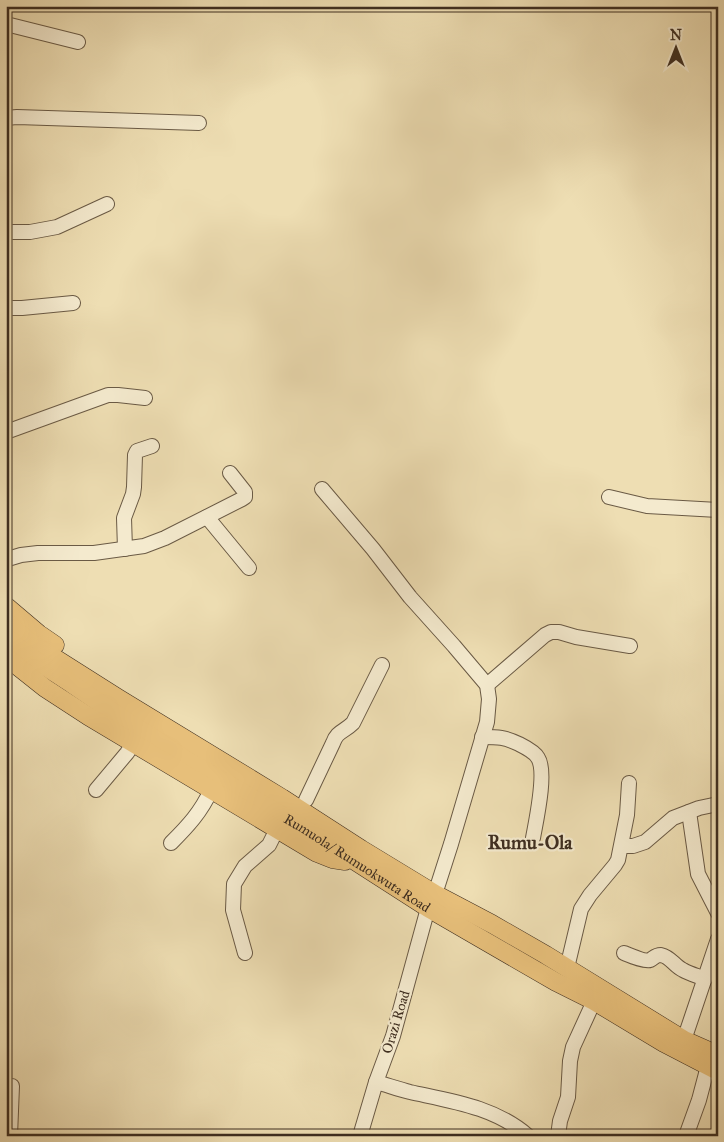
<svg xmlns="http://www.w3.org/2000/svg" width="724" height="1142" font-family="'IM FELL Great Primer',serif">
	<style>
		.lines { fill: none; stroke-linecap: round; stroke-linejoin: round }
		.minor-casing { stroke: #6a5a45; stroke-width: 16 }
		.major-casing { stroke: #3e2e20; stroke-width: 19 }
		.minor { stroke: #f4eace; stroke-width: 14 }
		.major { stroke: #e7bf7a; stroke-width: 18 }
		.labels { text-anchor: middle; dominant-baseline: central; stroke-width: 4.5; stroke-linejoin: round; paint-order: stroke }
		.street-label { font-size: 14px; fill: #3e2e20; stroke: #f4eace }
		.district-label { font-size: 19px; font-weight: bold; fill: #3e2e20; stroke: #f4eace }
	</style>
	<rect width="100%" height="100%" fill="#eedeb3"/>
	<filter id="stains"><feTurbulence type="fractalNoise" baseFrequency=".004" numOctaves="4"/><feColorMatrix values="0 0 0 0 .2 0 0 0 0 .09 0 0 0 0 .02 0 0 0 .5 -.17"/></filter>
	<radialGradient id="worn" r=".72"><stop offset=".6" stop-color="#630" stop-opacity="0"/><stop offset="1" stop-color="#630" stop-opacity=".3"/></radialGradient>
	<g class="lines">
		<!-- minor casing -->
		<g class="minor-casing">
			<g id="minor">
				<polyline points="6,24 78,42"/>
				<polyline points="6,118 17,117 199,123"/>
				<polyline points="6,232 30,232 57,227 107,204"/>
				<polyline points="6,308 22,308 73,303"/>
				<polyline points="6,432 108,395 118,395 145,398"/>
				<polyline points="322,489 373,549 410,597 454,646 487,685 489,699 487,722 451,844 435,894"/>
				<polyline points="609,497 647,506 718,510"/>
				<polyline points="207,517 249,568"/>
				<polyline points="125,549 124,518 133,494 134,487 135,455 137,451 152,446"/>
				<polyline points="6,560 11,558 21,555 38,553 94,553 144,546 165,538 242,499 245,497 245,492 230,473"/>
				<polyline points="487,685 545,635 551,632 559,632 576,637 630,646"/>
				<path d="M482 737C499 737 504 737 519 744 525 747 535 752 538 758 547 772 536 821 533 838"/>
				<polyline points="96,790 127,753 133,744"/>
				<path d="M306 800 333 743C337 731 344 732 353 723L382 665"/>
				<polyline points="689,812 698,874 718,913"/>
				<path d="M171 843C188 826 201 812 211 790"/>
				<polyline points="622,846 633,846 645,842 673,818 699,808 718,804"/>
				<polyline points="245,953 233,910 234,884 245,866 269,845 277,829"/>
				<path d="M624 953C629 955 645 962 650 960 654 958 655 955 661 955 671 957 674 966 683 970 690 974 698 976 705 979"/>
				<polyline points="567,968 581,909 590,895 615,865 618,860 627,815 629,783"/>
				<polyline points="684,1040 718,939"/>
				<path d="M376 1082C387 1085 398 1089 410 1092 451 1101 495 1107 528 1136"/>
				<polyline points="10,1136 12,1086"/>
				<polyline points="360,1136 376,1082 393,1036 428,908"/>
				<polyline points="558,1136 560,1121 568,1097 570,1061 573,1047 594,1001"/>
				<polyline points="686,1136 699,1100 708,1066"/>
			</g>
		</g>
		<!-- major casing -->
		<g class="major-casing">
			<g id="major">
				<polyline points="6,606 39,634 55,645"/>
				<polyline points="6,621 28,641 118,698 282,798 361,849 435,894 492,924 546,955 684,1040 718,1055"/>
				<path id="s1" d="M6 637 26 654 72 684 126 721 149 735 185 759 305 829 428 908 556 982 594 1001 664 1043 718 1071"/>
				<polyline points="6,657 45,688 88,716 317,853 332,859 345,861"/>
			</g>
		</g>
		<!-- minor -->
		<use href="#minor" class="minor"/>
		<!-- major -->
		<use href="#major" class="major"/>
	</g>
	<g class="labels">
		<!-- street labels -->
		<g class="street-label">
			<text stroke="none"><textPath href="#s1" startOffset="418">Rumuola/ Rumuokwuta Road</textPath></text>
			<text transform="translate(396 1022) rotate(-73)">Orazi Road</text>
		</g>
		<!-- district labels -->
		<g class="district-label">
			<text x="530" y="842">Rumu-Ola</text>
		</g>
	</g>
	<!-- margin -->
	<rect width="724" height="1142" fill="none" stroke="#eedeb3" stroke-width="25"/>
	<rect x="8" y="8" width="709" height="1127" fill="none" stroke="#3e2e20" stroke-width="2.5"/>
	<rect x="12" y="12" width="699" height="1117" fill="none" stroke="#3e2e20"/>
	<!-- north arrow -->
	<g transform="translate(676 48)" stroke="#f4eace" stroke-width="4" paint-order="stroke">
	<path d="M0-4L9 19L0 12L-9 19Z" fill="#3e2e20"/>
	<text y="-8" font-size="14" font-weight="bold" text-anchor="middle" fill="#3e2e20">N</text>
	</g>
	<rect width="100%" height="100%" filter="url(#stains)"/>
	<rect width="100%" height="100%" fill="url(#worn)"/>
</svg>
